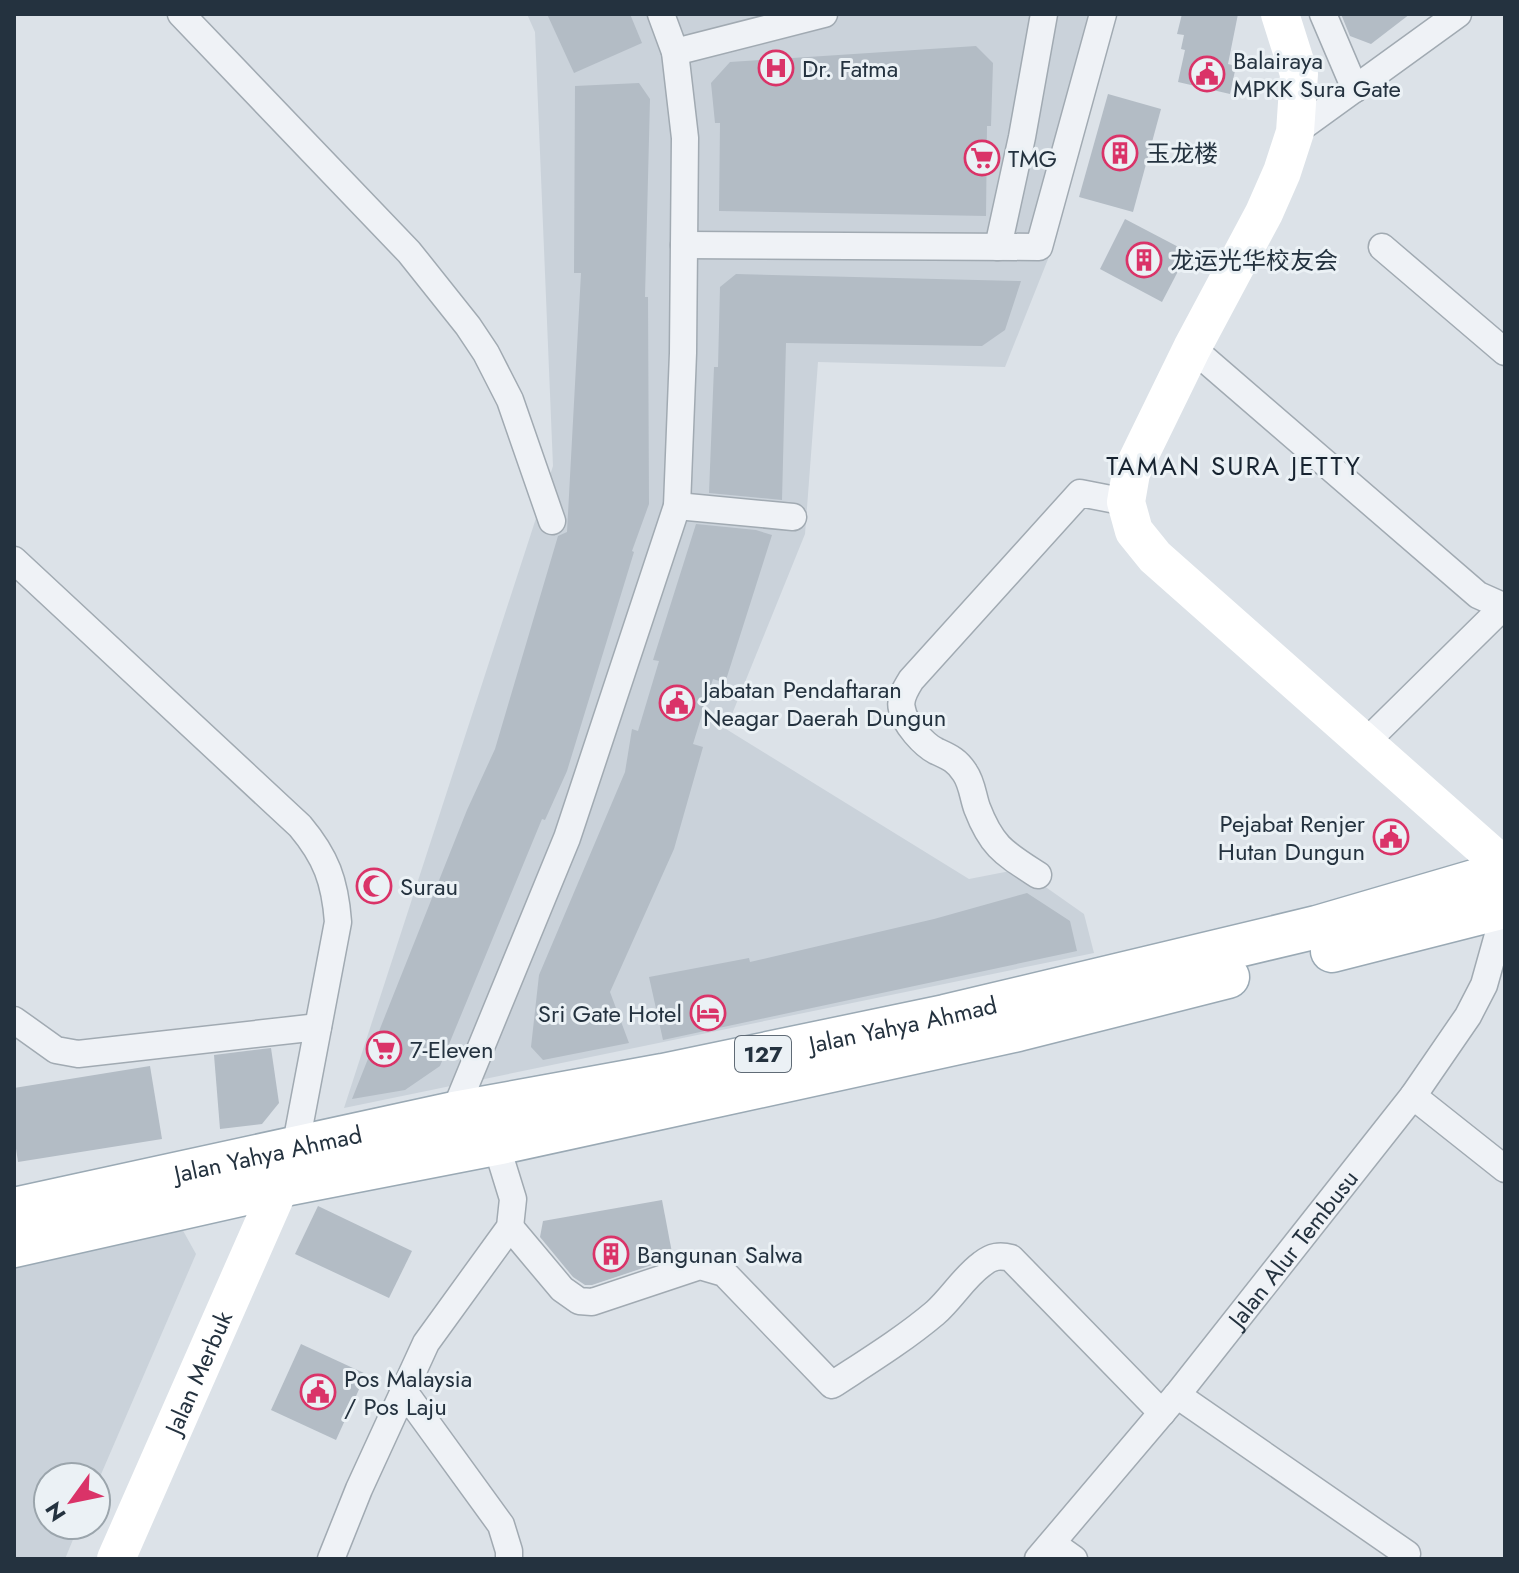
<svg xmlns="http://www.w3.org/2000/svg" width="1519" height="1573" font-family="Jost,'Noto Sans SC',sans-serif">
	<style>
		.built { fill: #cad2da }
		.building { fill: #b3bcc5 }
		.lines { fill: none; stroke-linecap: round; stroke-linejoin: round }
		.street-casing { stroke: #a1aab2; stroke-width: 29 }
		.primary-casing { stroke: #9aa9b4; stroke-width: 45 }
		.street { stroke: #eff2f6; stroke-width: 26 }
		.secondary { stroke: #fff; stroke-width: 38 }
		.primary { stroke: #fff; stroke-width: 42 }
		.labels { text-anchor: middle; dominant-baseline: central; stroke-width: 6; stroke-linejoin: round; paint-order: stroke }
		.shield { fill: #ebf1f5; stroke: #606b76; stroke-width: 2 }
		.shield-label { font-size: 22px; font-weight: bold; fill: #24323f }
		.poi-label { font-size: 24px; fill: #24323f; stroke: #ebf1f5; text-anchor: start }
		.street-label { font-size: 24px; fill: #24323f; stroke: #ebf1f5 }
		.neighbourhood-label { font-size: 26px; letter-spacing: 2px; fill: #172330; stroke: #ebf1f5 }
	</style>
	<rect width="100%" height="100%" fill="#dce2e8"/>
	<!-- built -->
	<g class="built">
		<polygon points="527,14 1117,14 1054,244 1005,367 818,362 805,534 726,729 969,879 1020,869 1084,914 1094,953 344,1108 553,466 535,32"/>
		<polygon points="176,1218 196,1254 96,1486 96,1477 48,1477 48,1525 79,1525 65,1559 14,1559 14,1257"/>
	</g>
	<!-- building -->
	<g class="building">
		<polygon points="547,14 630,14 642,43 574,73"/>
		<polygon points="1182,14 1238,14 1228,64 1236,66 1230,94 1178,82 1185,50 1181,49 1184,35 1177,34"/>
		<polygon points="1341,14 1410,14 1371,44 1350,36"/>
		<polygon points="976,46 993,63 991,126 987,126 986,216 719,211 720,123 715,123 711,83 730,62"/>
		<polygon points="639,83 650,99 645,297 648,297 649,504 632,551 634,552 567,771 545,820 542,819 440,1066 405,1090 352,1099 467,810 495,749 558,536 567,532 581,273 574,273 575,86"/>
		<polygon points="1108,94 1161,109 1133,212 1079,197"/>
		<polygon points="1125,219 1188,252 1162,302 1100,269"/>
		<polygon points="736,274 1021,281 1005,330 982,346 786,343 782,500 709,493 714,367 718,367 720,287"/>
		<polygon points="696,524 756,530 772,535 725,683 713,679 693,744 703,747 674,849 610,992 629,1043 543,1060 531,1047 539,975 625,772 632,729 638,731 659,661 653,660"/>
		<polygon points="1027,893 1070,921 1077,951 663,1040 649,977 749,958 750,962 934,919"/>
		<polygon points="271,1048 279,1103 262,1124 220,1129 214,1055"/>
		<polygon points="150,1066 162,1139 18,1162 14,1135 14,1088"/>
		<polygon points="662,1200 673,1258 592,1285 585,1285 573,1277 540,1237 543,1221"/>
		<polygon points="318,1206 412,1251 389,1298 295,1254"/>
		<polygon points="301,1344 366,1374 336,1440 271,1410"/>
	</g>
	<g class="lines">
		<!-- street casing -->
		<g class="street-casing">
			<g id="street">
				<polyline points="181,14 409,252 468,326 486,353 510,400 552,521"/>
				<polyline points="1323,14 1355,89"/>
				<polyline points="675,52 824,14"/>
				<polyline points="1295,132 1458,14"/>
				<polyline points="684,245 1039,247 1103,14"/>
				<polyline points="998,247 1022,137 1044,14"/>
				<polyline points="1382,247 1505,352"/>
				<polyline points="1192,348 1478,595 1505,607"/>
				<polyline points="677,506 793,517"/>
				<path d="M14 560 300 826C326 857 335 881 338 922L295 1149"/>
				<polyline points="1364,744 1503,607"/>
				<path d="M1038 875C1004 853 992 847 977 808 973 797 972 783 965 773 957 760 949 757 936 751 924 745 904 723 902 709 899 699 906 688 911 680L1080 493 1126 502"/>
				<polyline points="14,1020 56,1050 78,1054 318,1027"/>
				<polyline points="1413,1096 1505,1169"/>
				<polyline points="454,1113 567,838 677,506 683,353 685,138 675,52 661,14"/>
				<path d="M510 1227 562 1289 579 1301 592 1302 700 1266 724 1273 832 1385C867 1362 903 1340 935 1313 952 1298 964 1277 982 1264 992 1256 1000 1255 1011 1258L1162 1413"/>
				<polyline points="403,1390 501,1525 509,1551 509,1559"/>
				<polyline points="1177,1395 1407,1554"/>
				<polyline points="1053,1544 1074,1559"/>
				<polyline points="331,1559 359,1489 426,1343 510,1227 513,1199 496,1144"/>
				<path id="s1" d="M1038 1559 1177 1395 1413 1096 1468 1016 1484 985 1505 910"/>
			</g>
		</g>
		<!-- primary casing -->
		<g class="primary-casing">
			<g id="primary">
				<polyline points="1332,951 1505,907"/>
				<path id="s3" d="M14 1209 454 1113 663 1075 945 1016 1317 927 1505 872"/>
				<polyline points="14,1246 280,1186 496,1144 1018,1030 1228,977"/>
			</g>
		</g>
		<!-- street -->
		<use href="#street" class="street"/>
		<!-- secondary -->
		<g class="secondary">
			<polyline points="1280,14 1299,74 1295,132 1282,172 1264,213 1192,348 1131,473 1126,502 1134,531 1155,557 1505,867"/>
			<path id="s2" d="M116 1559 280 1186"/>
		</g>
		<!-- primary -->
		<use href="#primary" class="primary"/>
	</g>
	<!-- icons -->
	<defs>
		<g id="hospital-ring" transform="scale(1.8)"><circle r="9.5" fill="#ebf1f5" stroke="#da3368" stroke-width="1.5"/><path d="M-5-5h3v3.5h4V-5h3V5h-3V1.5h-4V5h-3Z" fill="#da3368"/></g>
		<g id="civic-ring" transform="scale(1.8)"><circle r="9.5" fill="#ebf1f5" stroke="#da3368" stroke-width="1.5"/><path d="M-.6-6.5H3V-4.5H.6V-3L4-1V1h2V6H-6V1h2V-1L-.6-3ZM-1.2 2.5V6h2.4V2.5Z" fill="#da3368"/></g>
		<g id="building-ring" transform="scale(1.8)"><circle r="9.5" fill="#ebf1f5" stroke="#da3368" stroke-width="1.5"/><path d="M-4-6H4V6H1V3H-1V6H-4ZM-2.5-4.3h1.7v1.8h-1.7ZM.8-4.3h1.7v1.8H.8ZM-2.5-1h1.7V.8h-1.7ZM.8-1h1.7V.8H.8Z" fill="#da3368"/></g>
		<g id="supermarket-ring" transform="scale(1.8)"><circle r="9.5" fill="#ebf1f5" stroke="#da3368" stroke-width="1.5"/><path d="M-6-5.5h2.5l.6 2H6L4.5 2H-2.5L-4.4-4H-6ZM-1.5 3.2a1.3 1.3 0 1 0 .1 0ZM3 3.2a1.3 1.3 0 1 0 .1 0Z" fill="#da3368"/></g>
		<g id="mosque-ring" transform="scale(1.8)"><circle r="9.5" fill="#ebf1f5" stroke="#da3368" stroke-width="1.5"/><path d="M3.5-4.9A6 6 0 1 0 3.5 4.9A5 5 0 1 1 3.5-4.9Z" fill="#da3368"/></g>
		<g id="hotel-ring" transform="scale(1.8)"><circle r="9.5" fill="#ebf1f5" stroke="#da3368" stroke-width="1.5"/><path d="M-6-4.5h1.5V1H6V5H4.5V3h-9V5H-6ZM-4 0a1.8 1.8 0 1 1 3.6 0ZM.5 0V-2.5h3Q6-2.5 6 0Z" fill="#da3368"/></g>
	</defs>
	<g fill-rule="evenodd">
		<use href="#hospital-ring" x="776" y="68"/>
		<use href="#civic-ring" x="1207" y="74"/>
		<use href="#building-ring" x="1120" y="153"/>
		<use href="#supermarket-ring" x="982" y="158"/>
		<use href="#building-ring" x="1144" y="260"/>
		<use href="#civic-ring" x="677" y="703"/>
		<use href="#civic-ring" x="1391" y="837"/>
		<use href="#mosque-ring" x="374" y="886"/>
		<use href="#hotel-ring" x="708" y="1013"/>
		<use href="#supermarket-ring" x="384" y="1049"/>
		<use href="#building-ring" x="611" y="1254"/>
		<use href="#civic-ring" x="318" y="1392"/>
	</g>
	<g class="labels">
		<!-- shield labels -->
		<rect class="shield" x="735" y="1036" width="56" height="36" rx="6"/>
		<g class="shield-label">
			<text x="763" y="1054">127</text>
		</g>
		<!-- poi labels -->
		<g class="poi-label">
			<text x="1233" y="60">Balairaya<tspan x="1233" dy="28">MPKK Sura Gate</tspan></text>
			<text x="802" y="68">Dr. Fatma</text>
			<text x="1146" y="153">玉龙楼</text>
			<text x="1008" y="158">TMG</text>
			<text x="1170" y="260">龙运光华校友会</text>
			<text x="703" y="689">Jabatan Pendaftaran<tspan x="703" dy="28">Neagar Daerah Dungun</tspan></text>
			<text x="1365" y="823" text-anchor="end">Pejabat Renjer<tspan x="1365" dy="28">Hutan Dungun</tspan></text>
			<text x="400" y="886">Surau</text>
			<text x="682" y="1013" text-anchor="end">Sri Gate Hotel</text>
			<text x="410" y="1049">7-Eleven</text>
			<text x="637" y="1254">Bangunan Salwa</text>
			<text x="344" y="1378">Pos Malaysia<tspan x="344" dy="28">/ Pos Laju</tspan></text>
		</g>
		<!-- street labels -->
		<g class="street-label">
			<text stroke="none"><textPath href="#s3" startOffset="908">Jalan Yahya Ahmad</textPath></text>
			<text stroke="none"><textPath href="#s3" startOffset="260">Jalan Yahya Ahmad</textPath></text>
			<text stroke="none"><textPath href="#s1" startOffset="402">Jalan Alur Tembusu</textPath></text>
			<text stroke="none"><textPath href="#s2" startOffset="204">Jalan Merbuk</textPath></text>
		</g>
		<!-- neighbourhood labels -->
		<g class="neighbourhood-label">
			<text x="1234" y="466">TAMAN SURA JETTY</text>
		</g>
	</g>
	<!-- border -->
	<rect width="1519" height="1573" fill="none" stroke="#24323f" stroke-width="32"/>
	<!-- north arrow -->
	<g transform="translate(72 1501) rotate(237)"><circle r="38" fill="#ebf1f5" stroke="#9ba5ac" stroke-width="2"/>
	<path d="M0-6L14 30L0 20L-14 30Z" fill="#da3368"/>
	<text y="-12" font-size="22" font-weight="bold" text-anchor="middle" fill="#24323f">N</text>
	</g>
</svg>
